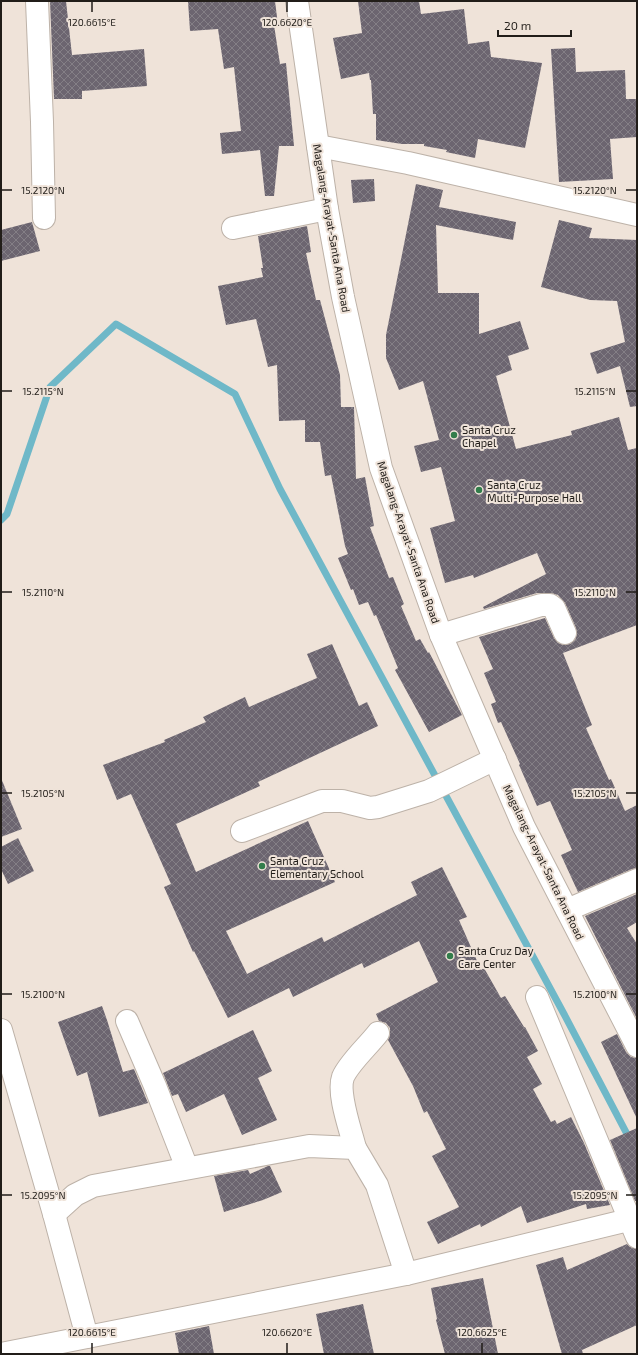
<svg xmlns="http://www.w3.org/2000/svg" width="638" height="1355" font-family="'Exo 2',sans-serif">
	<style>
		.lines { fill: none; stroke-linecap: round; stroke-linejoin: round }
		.stream { stroke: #6fb8c8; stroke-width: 7 }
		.building { fill: url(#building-cross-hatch) }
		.minor-casing { stroke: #bdb2a8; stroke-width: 24 }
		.major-casing { stroke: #bdb2a8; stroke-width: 24 }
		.minor { stroke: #fff; stroke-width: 22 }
		.major { stroke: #fff; stroke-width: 22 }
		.ticks { fill: none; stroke: #211d19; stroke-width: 1.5 }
		.poi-dot { fill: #327d4b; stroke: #efe3d9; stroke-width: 1.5 }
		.labels { text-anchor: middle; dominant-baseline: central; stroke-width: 4; stroke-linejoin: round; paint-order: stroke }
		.street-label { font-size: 11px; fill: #211d19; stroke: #efe3d9 }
		.poi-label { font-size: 11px; fill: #211d19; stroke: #efe3d9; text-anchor: start }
		.ticks-label { font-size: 10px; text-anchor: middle; fill: #211d19; stroke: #efe3d9; stroke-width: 4; stroke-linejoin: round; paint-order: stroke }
	</style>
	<defs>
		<pattern id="building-cross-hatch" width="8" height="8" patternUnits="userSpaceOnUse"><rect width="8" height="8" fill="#6c6570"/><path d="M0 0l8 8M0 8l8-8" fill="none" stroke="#847f86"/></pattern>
	</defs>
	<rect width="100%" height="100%" fill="#efe3d9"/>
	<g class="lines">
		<!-- stream -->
		<polyline class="stream" points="1,520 7,514 50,387 116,324 235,394 280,489 564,1014 637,1153"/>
	</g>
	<!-- building -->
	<g class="building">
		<polygon points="50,1 66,1 72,55 144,49 147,86 82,91 82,99 54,99"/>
		<polygon points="188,1 275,1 278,25 274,25 280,64 286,63 294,146 279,146 274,196 265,196 260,150 222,154 220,133 241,131 234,67 224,69 218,29 190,31"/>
		<polygon points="358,1 419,1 421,14 464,9 468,44 489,41 491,57 542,63 525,148 478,139 475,158 446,152 447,150 424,146 424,144 402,144 376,140 376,114 373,114 371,80 370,80 369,73 341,79 333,38 362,33"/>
		<polygon points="575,48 576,72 625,70 626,99 637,99 637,137 610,139 613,179 559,182 551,49"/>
		<polygon points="374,179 375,201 353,203 351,180"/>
		<polygon points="416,184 443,190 439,207 516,222 513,240 436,225 438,293 479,293 479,334 520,321 529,349 508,356 512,370 496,376 516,449 572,435 571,431 619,417 628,450 637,448 637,625 563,653 592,725 586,728 609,780 611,779 625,811 637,805 637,868 632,869 578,892 561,855 572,850 550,801 537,806 519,765 520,764 501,722 498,723 491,704 496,702 484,673 493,669 479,637 545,618 554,638 558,643 564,645 570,644 575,640 577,634 576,628 565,603 558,595 550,593 537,593 484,609 483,607 546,574 537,553 474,578 473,575 445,583 430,528 455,521 441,467 421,472 414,446 439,440 423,381 399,390 386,358 386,335"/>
		<polygon points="559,220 592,228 589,238 637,240 637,406 630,407 620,366 597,374 590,353 625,342 617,301 590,300 541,287"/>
		<polygon points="32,222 40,251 1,261 1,230"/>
		<polygon points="307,226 311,252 306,253 316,300 320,300 340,375 341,407 354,407 356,479 365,477 374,526 370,527 389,578 393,577 404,604 401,606 416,641 420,639 428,653 429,652 462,715 429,732 395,670 398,668 376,615 374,616 368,602 359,605 353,589 351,590 338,558 348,554 345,546 331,475 325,476 320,442 305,442 305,420 279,421 277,365 268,367 256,319 226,325 218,286 263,277 261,268 263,268 258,236"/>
		<polygon points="332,644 359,706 367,702 378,726 258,782 260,786 176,824 196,872 308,821 335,882 226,931 247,974 322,937 324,942 417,895 411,882 442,867 467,917 459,920 481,970 484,968 501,998 505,996 524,1027 525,1027 538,1051 527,1057 542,1084 533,1089 551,1122 555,1120 557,1124 571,1117 584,1143 610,1205 587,1209 586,1204 527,1223 521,1206 481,1227 480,1224 438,1244 427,1222 459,1207 432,1156 446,1149 427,1111 424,1113 413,1086 388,1040 390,1035 390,1028 386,1023 379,1021 376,1014 438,982 419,941 364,968 362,963 293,997 289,988 228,1018 194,951 193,952 164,887 171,884 131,794 117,800 103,765 165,742 164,740 206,722 203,717 245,697 249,707 317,678 307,654"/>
		<polygon points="1,778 22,829 1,837"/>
		<polygon points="18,838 34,871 8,884 1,869 1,847"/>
		<polygon points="637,894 637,922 627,928 637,944 637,1019 585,916"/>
		<polygon points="102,1006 107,1020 123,1072 134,1069 148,1103 99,1117 87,1072 77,1076 58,1022"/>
		<polygon points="253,1030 272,1071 258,1078 277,1120 242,1135 224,1094 186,1112 178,1094 172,1096 163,1073"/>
		<polygon points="617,1034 626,1052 631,1057 637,1058 637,1119 601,1042"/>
		<polygon points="637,1128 637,1201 635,1201 610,1140"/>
		<polygon points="268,1166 270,1166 282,1192 263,1200 224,1212 214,1176 248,1170 250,1174"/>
		<polygon points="627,1244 630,1247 637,1249 637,1325 582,1350 583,1354 562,1354 536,1265 563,1257 567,1270"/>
		<polygon points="483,1278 498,1354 445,1354 436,1320 437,1319 431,1288"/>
		<polygon points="363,1304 374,1354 324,1354 316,1314"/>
		<polygon points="209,1326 214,1354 179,1354 175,1333"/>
	</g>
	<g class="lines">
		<!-- minor casing -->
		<g class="minor-casing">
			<g id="minor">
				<polyline points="37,1 42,122 44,218"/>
				<polyline points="318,146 408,163 637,215"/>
				<polyline points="233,228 327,209"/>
				<polyline points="441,635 541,605 550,605 554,608 565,633"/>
				<polyline points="242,831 322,801 342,801 370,808 378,807 429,791 495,759"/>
				<polyline points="567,910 637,880"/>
				<polyline points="537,997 637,1237"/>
				<polyline points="127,1021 155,1086 187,1168"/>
				<polyline points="1,1030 54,1214 87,1337"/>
				<path d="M355 1148C351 1131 337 1094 343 1077 349 1063 368 1046 378 1033"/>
				<polyline points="54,1214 75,1195 93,1186 309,1146 355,1148 377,1185 406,1274"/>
				<polyline points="1,1354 406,1274 637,1218"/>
			</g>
		</g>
		<!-- major casing -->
		<g class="major-casing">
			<polyline id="major" points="297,1 327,209 343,297 381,468 441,635 524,827 637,1046"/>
		</g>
		<!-- minor -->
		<use href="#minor" class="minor"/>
		<!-- major -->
		<use href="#major" class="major"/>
	</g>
	<!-- ticks -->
	<path class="ticks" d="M92 2V12M287 2V12M2 190H12M626 190H636M2 391H12M626 391H636M2 592H12M626 592H636M2 793H12M626 793H636M2 994H12M626 994H636M2 1195H12M626 1195H636M92 1343V1353M287 1343V1353M482 1343V1353"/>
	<!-- markers -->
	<g class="poi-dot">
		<circle cx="454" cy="435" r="4"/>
		<circle cx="479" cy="490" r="4"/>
		<circle cx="262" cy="866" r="4"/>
		<circle cx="450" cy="956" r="4"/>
	</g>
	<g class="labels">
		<!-- street labels -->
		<g class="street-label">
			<text transform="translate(332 228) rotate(80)">Magalang-Arayat-Santa Ana Road</text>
			<text transform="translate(409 542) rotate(71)">Magalang-Arayat-Santa Ana Road</text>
			<text transform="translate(544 862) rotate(64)">Magalang-Arayat-Santa Ana Road</text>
		</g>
		<!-- poi labels -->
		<g class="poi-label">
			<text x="462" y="429">Santa Cruz<tspan x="462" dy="13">Chapel</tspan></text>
			<text x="487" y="484">Santa Cruz<tspan x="487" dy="13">Multi-Purpose Hall</tspan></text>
			<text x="270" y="860">Santa Cruz<tspan x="270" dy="13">Elementary School</tspan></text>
			<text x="458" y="950">Santa Cruz Day<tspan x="458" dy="13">Care Center</tspan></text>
		</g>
	</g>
	<g class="ticks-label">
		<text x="92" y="26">120.6615°E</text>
		<text x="287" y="26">120.6620°E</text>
		<text x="43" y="194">15.2120°N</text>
		<text x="595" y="194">15.2120°N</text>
		<text x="43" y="395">15.2115°N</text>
		<text x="595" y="395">15.2115°N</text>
		<text x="43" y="596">15.2110°N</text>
		<text x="595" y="596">15.2110°N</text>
		<text x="43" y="797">15.2105°N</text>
		<text x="595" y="797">15.2105°N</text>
		<text x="43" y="998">15.2100°N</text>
		<text x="595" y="998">15.2100°N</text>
		<text x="43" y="1199">15.2095°N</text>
		<text x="595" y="1199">15.2095°N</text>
		<text x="92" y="1336">120.6615°E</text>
		<text x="287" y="1336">120.6620°E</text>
		<text x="482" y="1336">120.6625°E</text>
	</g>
	<!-- border -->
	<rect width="638" height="1355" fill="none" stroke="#211d19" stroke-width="4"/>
	<!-- scale -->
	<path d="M498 30v6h73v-6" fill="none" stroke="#211d19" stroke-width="2"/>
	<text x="504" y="30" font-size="12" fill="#211d19" stroke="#efe3d9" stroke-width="3" paint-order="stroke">20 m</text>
</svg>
